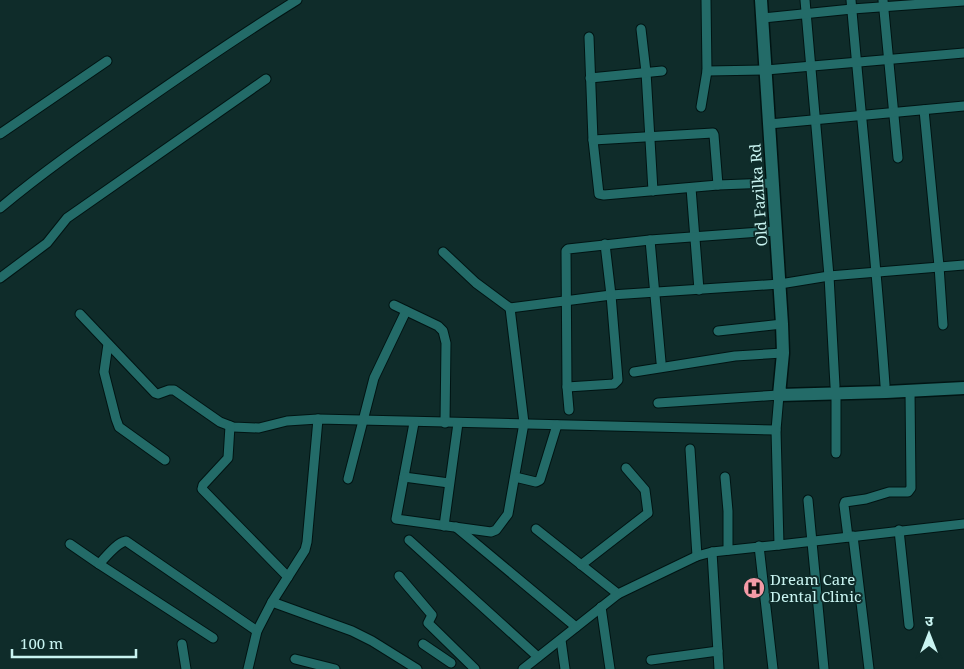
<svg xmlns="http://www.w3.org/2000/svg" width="964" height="669" font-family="'Noto Serif','Noto Sans Devanagari',serif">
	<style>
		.building { fill: #0b3e46; filter: url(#shadow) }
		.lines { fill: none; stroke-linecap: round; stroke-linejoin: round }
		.street-casing { stroke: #001413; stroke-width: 11 }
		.secondary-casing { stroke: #001413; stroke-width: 15 }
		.street { stroke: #236b68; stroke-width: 9 }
		.secondary { stroke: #236b68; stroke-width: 12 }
		.labels { text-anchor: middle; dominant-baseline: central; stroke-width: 4; stroke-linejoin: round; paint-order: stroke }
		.street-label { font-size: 15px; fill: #c9f4f1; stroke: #0f2c2a }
		.poi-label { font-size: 15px; fill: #c9f4f1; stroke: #0f2c2a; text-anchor: start }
	</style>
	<defs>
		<filter id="shadow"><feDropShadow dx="-2.5" dy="2.5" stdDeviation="0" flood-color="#0009"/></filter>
	</defs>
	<rect width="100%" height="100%" fill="#0f2c2a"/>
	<!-- building -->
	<rect class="building" x="749" y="583" width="10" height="9"/>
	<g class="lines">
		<!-- street casing -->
		<g class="street-casing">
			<g id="street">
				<polyline points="805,0 829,276 835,386"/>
				<path d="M851 0C862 128 876 256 885 385"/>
				<polyline points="883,0 898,158"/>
				<polyline points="763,18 852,9 964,1"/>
				<polyline points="641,29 646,72 653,191"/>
				<polyline points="589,37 593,140 599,194 604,195 718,185 773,183"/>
				<polyline points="707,71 766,70 964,53"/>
				<polyline points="590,78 662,71"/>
				<polyline points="701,107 707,71 706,0"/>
				<polyline points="924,110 939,266 943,325"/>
				<polyline points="769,124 964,106"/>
				<polyline points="0,134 107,61"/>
				<polyline points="593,140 713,133 714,135 718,185"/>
				<polyline points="691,188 699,290"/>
				<path d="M0 208C43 172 89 140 135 108 188 71 242 34 297 0"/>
				<polyline points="650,240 661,362"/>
				<polyline points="443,252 476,283 510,308 611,295 780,284 829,276 964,265"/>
				<polyline points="0,278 47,243 67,218 266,79"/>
				<polyline points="394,305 438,326 443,331 446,343 445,423"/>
				<polyline points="80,314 155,393 158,394 169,390 174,390 220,422 233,427 259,428 287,421 318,419 776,430"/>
				<polyline points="718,331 782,324"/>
				<polyline points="108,344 104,372 116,419 119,427 165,460"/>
				<polyline points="634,372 735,356 783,353"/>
				<polyline points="567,387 614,384 618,380 611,295 605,244"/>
				<polyline points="836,393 836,453"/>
				<polyline points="658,403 779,395 776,430 779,545"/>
				<polyline points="569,410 567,387 566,251 568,249 650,240 776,231"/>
				<polyline points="414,423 396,519 491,532 496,530 508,514 524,423 510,308"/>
				<polyline points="230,426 228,458 203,485 202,489 288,577"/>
				<polyline points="690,449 697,556"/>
				<polyline points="404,477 449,483"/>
				<polyline points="515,477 536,482 540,480 557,425"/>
				<polyline points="725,477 728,511 728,550"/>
				<polyline points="348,479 374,378 406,311"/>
				<polyline points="808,500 824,669"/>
				<polyline points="444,526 458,423"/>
				<polyline points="456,527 576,627"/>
				<polyline points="536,529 618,594"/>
				<polyline points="899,530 909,625"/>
				<polyline points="853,536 869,669"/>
				<polyline points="848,537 844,505 845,502 866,499 889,492 908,492 911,488 910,391"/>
				<polyline points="409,540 538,657"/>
				<polyline points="70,544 99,564"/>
				<polyline points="759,546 773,669"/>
				<polyline points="712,552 719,669"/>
				<polyline points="581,565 648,513 645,490 626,468"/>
				<polyline points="399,576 432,615 428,623 475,669"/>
				<polyline points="272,602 352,631 372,641 417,669"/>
				<polyline points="601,607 610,669"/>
				<path d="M213 638 99 564C106 557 116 543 126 541L257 631"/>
				<polyline points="561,640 565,669"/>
				<polyline points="182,644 186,669"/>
				<polyline points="423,644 451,663"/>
				<polyline points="295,659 335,669"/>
				<polyline points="651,660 718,651"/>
				<polyline points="248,669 257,631 272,602 305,550 307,542 318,419"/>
				<polyline points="523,669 618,594 697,556 712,552 779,545 964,524"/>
			</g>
		</g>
		<!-- secondary casing -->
		<g class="secondary-casing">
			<polyline id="secondary" points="761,0 782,324 783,353 779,395 886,392 964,388"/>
		</g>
		<!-- street -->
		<use href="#street" class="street"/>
		<!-- secondary -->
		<use href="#secondary" class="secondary"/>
	</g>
	<!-- icons -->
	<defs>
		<g id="hospital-disc" transform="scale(1.125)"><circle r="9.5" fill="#f49aa6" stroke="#0f2c2a"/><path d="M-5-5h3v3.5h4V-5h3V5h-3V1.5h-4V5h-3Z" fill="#111"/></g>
	</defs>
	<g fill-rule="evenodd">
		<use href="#hospital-disc" x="754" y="588"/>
	</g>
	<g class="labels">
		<!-- street labels -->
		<g class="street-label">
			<text transform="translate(758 195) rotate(-94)">Old Fazilka Rd</text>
		</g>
		<!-- poi labels -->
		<g class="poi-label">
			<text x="770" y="579">Dream Care<tspan x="770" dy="17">Dental Clinic</tspan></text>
		</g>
	</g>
	<!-- north arrow -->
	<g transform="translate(929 634)" stroke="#0f2c2a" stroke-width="4" paint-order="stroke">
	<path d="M0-4L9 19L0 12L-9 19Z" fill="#c9f4f1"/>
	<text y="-8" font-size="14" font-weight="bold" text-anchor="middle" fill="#c9f4f1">उ</text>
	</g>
	<!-- scale -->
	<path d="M12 649v8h124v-8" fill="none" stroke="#c9f4f1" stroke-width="2.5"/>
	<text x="20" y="649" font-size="15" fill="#c9f4f1" stroke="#0f2c2a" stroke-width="4" paint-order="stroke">100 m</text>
</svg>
